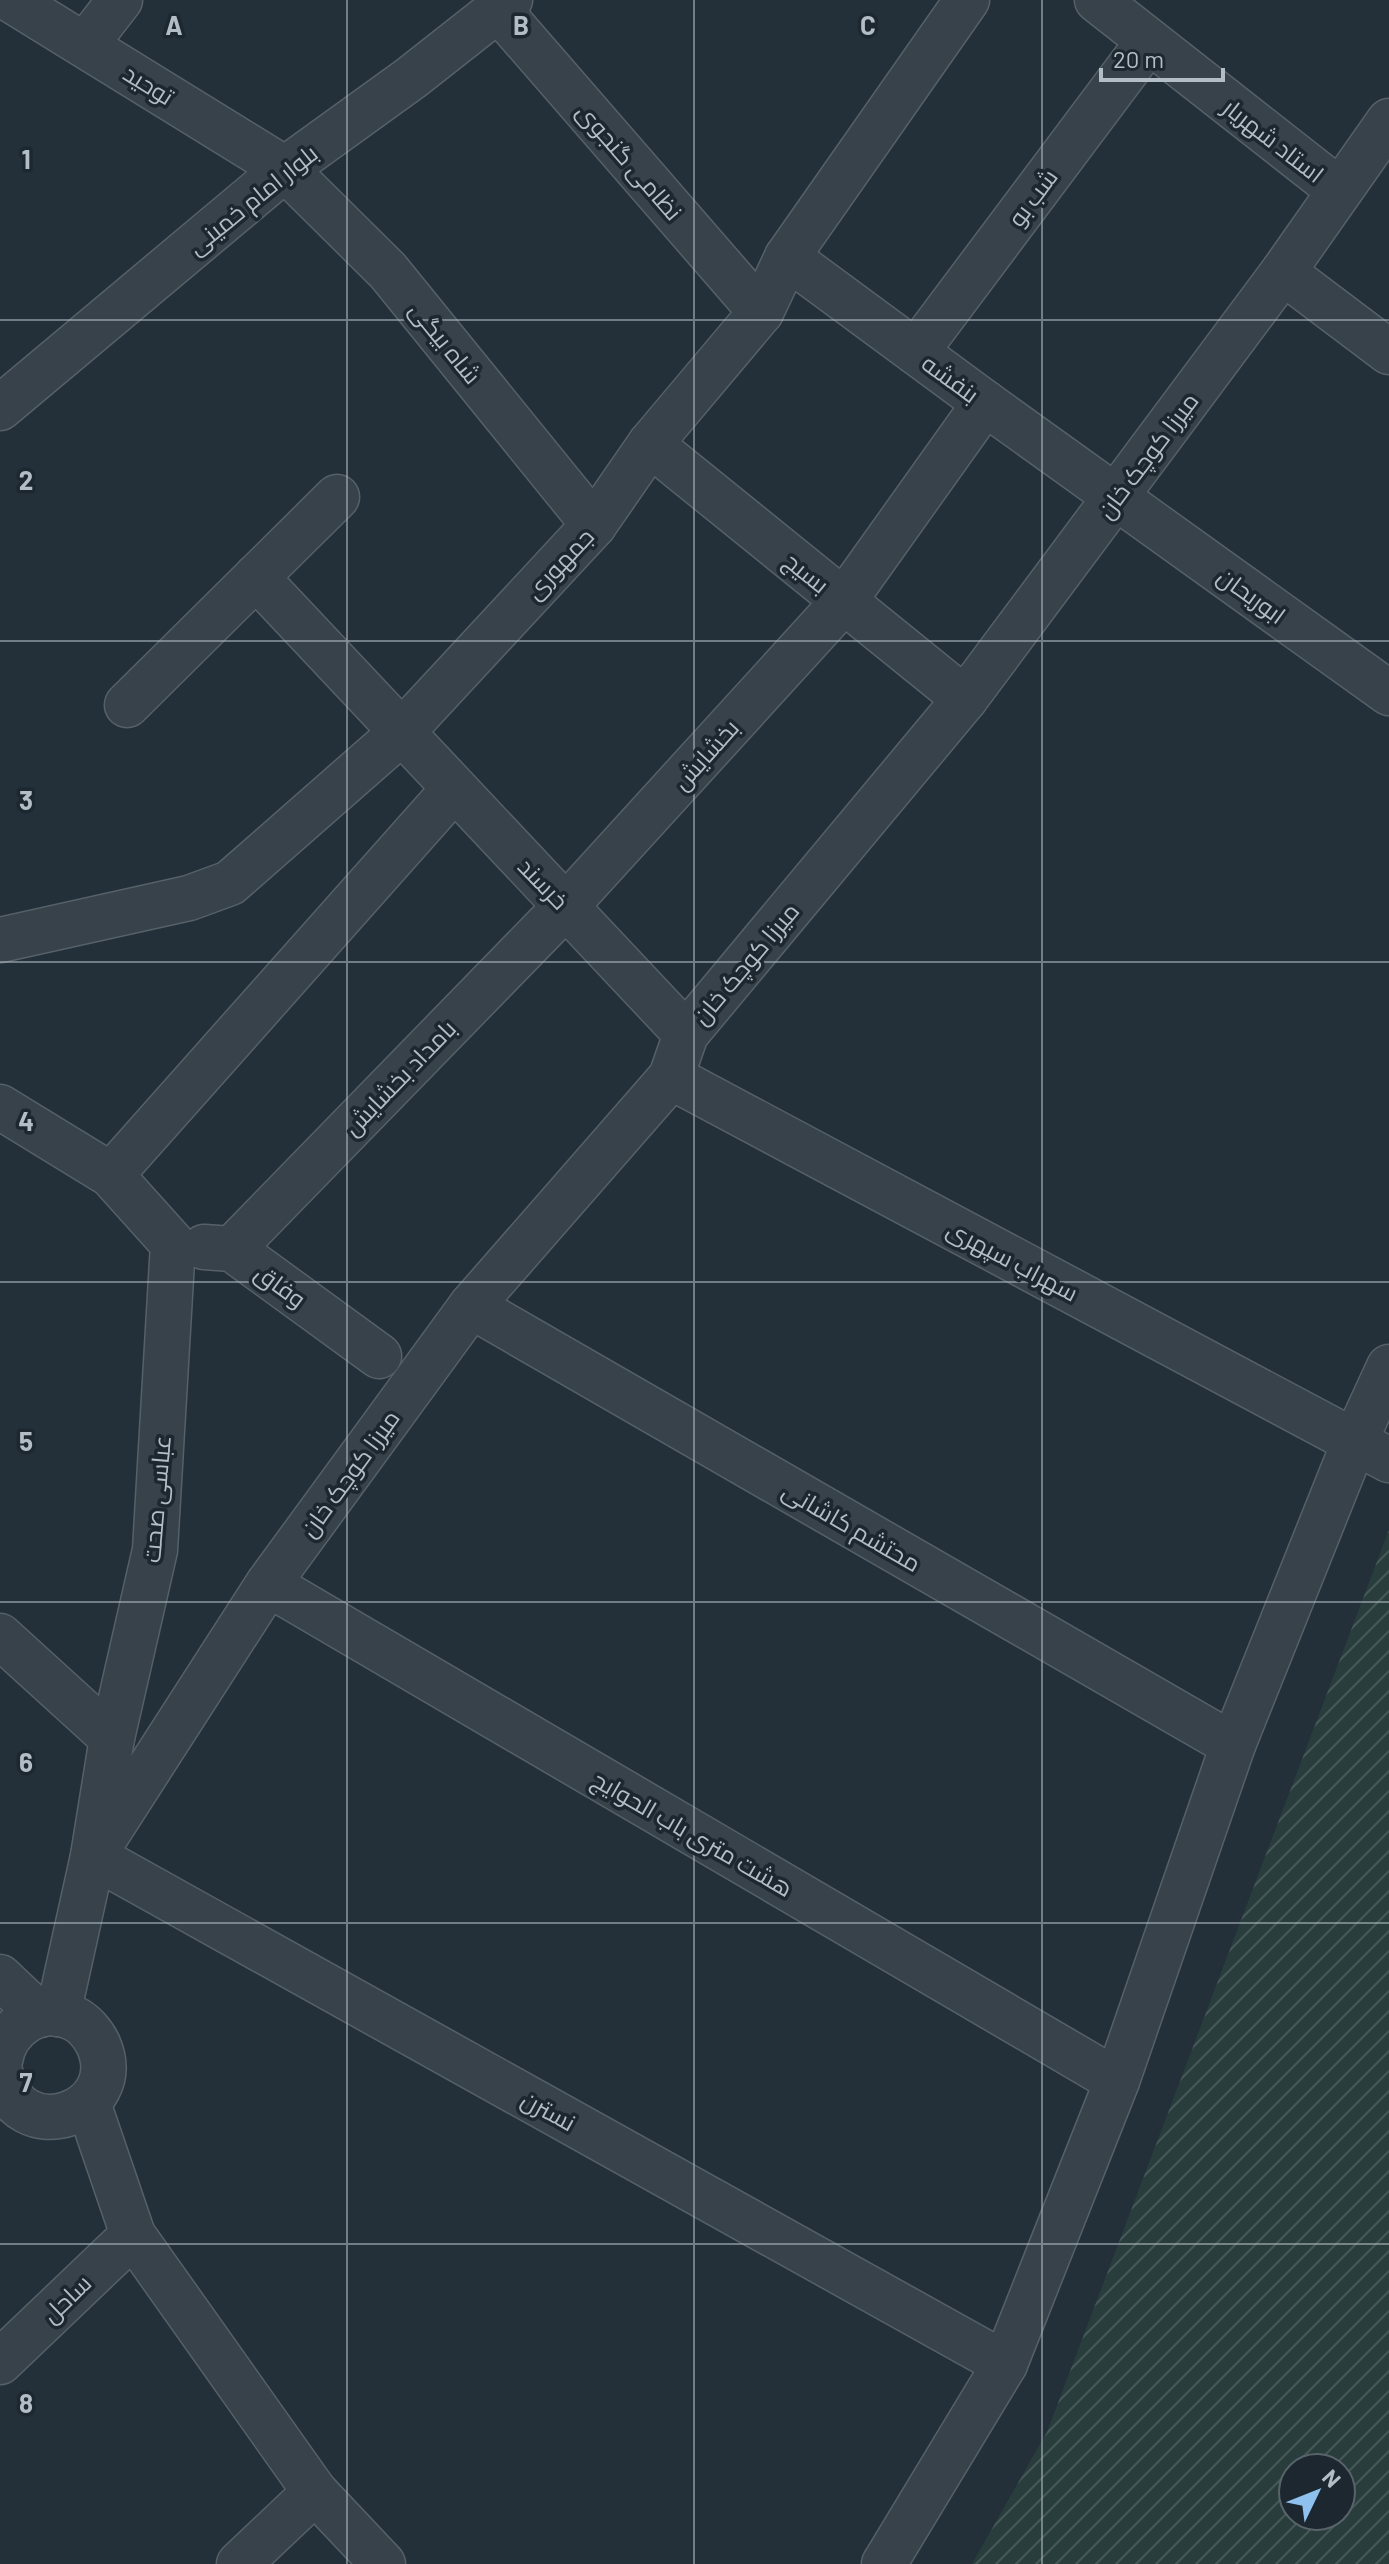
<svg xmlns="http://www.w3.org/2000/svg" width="1389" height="2564" font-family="Barlow,Cairo,sans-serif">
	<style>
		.garden { fill: url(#garden-furrows); fill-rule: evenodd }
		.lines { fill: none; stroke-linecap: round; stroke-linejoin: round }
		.minor-casing { stroke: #566068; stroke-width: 47 }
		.minor { stroke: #38424a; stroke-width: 44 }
		.grid { fill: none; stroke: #b3bdc5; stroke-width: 2; stroke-opacity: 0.55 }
		.labels { text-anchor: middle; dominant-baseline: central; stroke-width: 7; stroke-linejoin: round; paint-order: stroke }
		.street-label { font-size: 24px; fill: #b3bdc5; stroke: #1d272f }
		.grid-label { font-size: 26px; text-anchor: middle; font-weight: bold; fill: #b3bdc5; stroke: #1d272f; stroke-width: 7; stroke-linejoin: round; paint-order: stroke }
	</style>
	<defs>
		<pattern id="garden-furrows" width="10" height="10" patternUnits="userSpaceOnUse" patternTransform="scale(2)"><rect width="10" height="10" fill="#293e3c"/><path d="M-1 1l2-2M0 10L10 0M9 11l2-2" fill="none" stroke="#465857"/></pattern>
	</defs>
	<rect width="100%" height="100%" fill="#243039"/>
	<!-- garden -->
	<path class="garden" d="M1389 1530V2564H972L1047 2432ZM1293 2468H1341V2516H1293Z"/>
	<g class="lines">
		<!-- minor casing -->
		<g class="minor-casing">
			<g id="minor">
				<polyline points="11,0 285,169 388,271 594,525"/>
				<polyline points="1097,0 1339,190"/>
				<polyline points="498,9 761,312"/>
				<polyline points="86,44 120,0"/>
				<polyline points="787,257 985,403 1389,693"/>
				<polyline points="1283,272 1389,352"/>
				<polyline points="916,352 1148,42"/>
				<polyline points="0,408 285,169 411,78 510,0"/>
				<polyline points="650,444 965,699"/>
				<polyline points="256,577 686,1034"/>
				<polyline points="127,705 337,497"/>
				<polyline points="0,940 189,898 230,883 401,733 594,525 650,444 761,312 787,257 967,0"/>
				<polyline points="671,1077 1389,1460"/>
				<polyline points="0,1107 111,1175 173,1244 155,1550 112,1738 93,1856 58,2014"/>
				<polyline points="111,1175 454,789"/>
				<polyline points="204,1247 232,1249 379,1356"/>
				<polyline points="232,1249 566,906 844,601 985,403"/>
				<polyline points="471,1306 1233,1745"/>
				<polyline points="268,1584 1117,2081"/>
				<polyline points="0,1636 112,1738"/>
				<polyline points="0,1977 40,2015"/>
				<path d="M0 2061C5 2027 39 2003 73 2018 84 2023 93 2034 98 2044 129 2113 17 2153 0 2071"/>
				<polyline points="88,2103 133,2235 315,2492 383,2564"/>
				<polyline points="0,2362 133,2235"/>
				<polyline points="1005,2364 93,1856 268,1584 471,1306 671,1077 686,1034 965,699 1283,272 1389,121"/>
				<polyline points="239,2564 315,2492"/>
				<polyline points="884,2564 1005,2364 1117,2081 1233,1745 1354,1443 1389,1367"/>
			</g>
		</g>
		<!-- minor -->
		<use href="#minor" class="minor"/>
	</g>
	<!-- grid -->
	<path class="grid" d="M347 0V2564M694 0V2564M1042 0V2564M0 320H1389M0 641H1389M0 962H1389M0 1282H1389M0 1602H1389M0 1923H1389M0 2244H1389"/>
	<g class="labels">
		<!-- street labels -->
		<g class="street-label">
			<text transform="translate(149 84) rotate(32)">توحید</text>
			<text transform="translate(1274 140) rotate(38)">استاد شهریار</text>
			<text transform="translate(630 161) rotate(49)">نظامی گنجوی</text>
			<text transform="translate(1032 197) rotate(-53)">شب بو</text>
			<text transform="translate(252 199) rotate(-39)">بلوار امام خمینی</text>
			<text transform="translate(446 342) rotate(51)">شاه بیگی</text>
			<text transform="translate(951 378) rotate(36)">بنفشه</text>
			<text transform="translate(1147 455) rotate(-53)">میرزا کوچک خان</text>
			<text transform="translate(559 563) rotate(-47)">جمهوری</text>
			<text transform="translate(807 572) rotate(39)">بسیج</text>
			<text transform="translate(1252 595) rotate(36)">ابوریحان</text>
			<text transform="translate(705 754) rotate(-48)">بخشایش</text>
			<text transform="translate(544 883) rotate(46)">خرسند</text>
			<text transform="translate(745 963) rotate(-50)">میرزا کوچک خان</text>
			<text transform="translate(399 1077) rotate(-46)">بامداد بخشایش</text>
			<text transform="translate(1013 1260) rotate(28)">سهراب سپهری</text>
			<text transform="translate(281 1285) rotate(36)">وفاق</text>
			<text transform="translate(349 1473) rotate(-54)">میرزا کوچک خان</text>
			<text transform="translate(156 1499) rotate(-85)">عباسی صحت</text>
			<text transform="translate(852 1526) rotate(30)">محتشم کاشانی</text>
			<text transform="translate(693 1833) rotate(30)">هشت متری باب الحوایج</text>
			<text transform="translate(549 2110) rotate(29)">نسترن</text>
			<text transform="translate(66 2298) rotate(-44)">ساحل</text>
		</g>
	</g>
	<g class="grid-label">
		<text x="174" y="35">A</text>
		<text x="521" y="35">B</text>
		<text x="868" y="35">C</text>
		<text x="26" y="169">1</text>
		<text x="26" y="490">2</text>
		<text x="26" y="810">3</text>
		<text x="26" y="1131">4</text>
		<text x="26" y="1451">5</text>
		<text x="26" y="1772">6</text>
		<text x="26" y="2092">7</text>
		<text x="26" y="2413">8</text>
	</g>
	<!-- north arrow -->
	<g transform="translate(1317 2492) rotate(47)"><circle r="38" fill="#1d272f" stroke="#59636b" stroke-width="2"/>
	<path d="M0-6L14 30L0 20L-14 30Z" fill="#8fc1ee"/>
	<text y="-12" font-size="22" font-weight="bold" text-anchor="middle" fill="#b3bdc5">N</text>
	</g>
	<!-- scale -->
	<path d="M1101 68v12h122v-12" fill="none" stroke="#b3bdc5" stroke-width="4"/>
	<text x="1113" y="68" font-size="24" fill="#b3bdc5" stroke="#1d272f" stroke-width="6" paint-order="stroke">20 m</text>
</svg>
